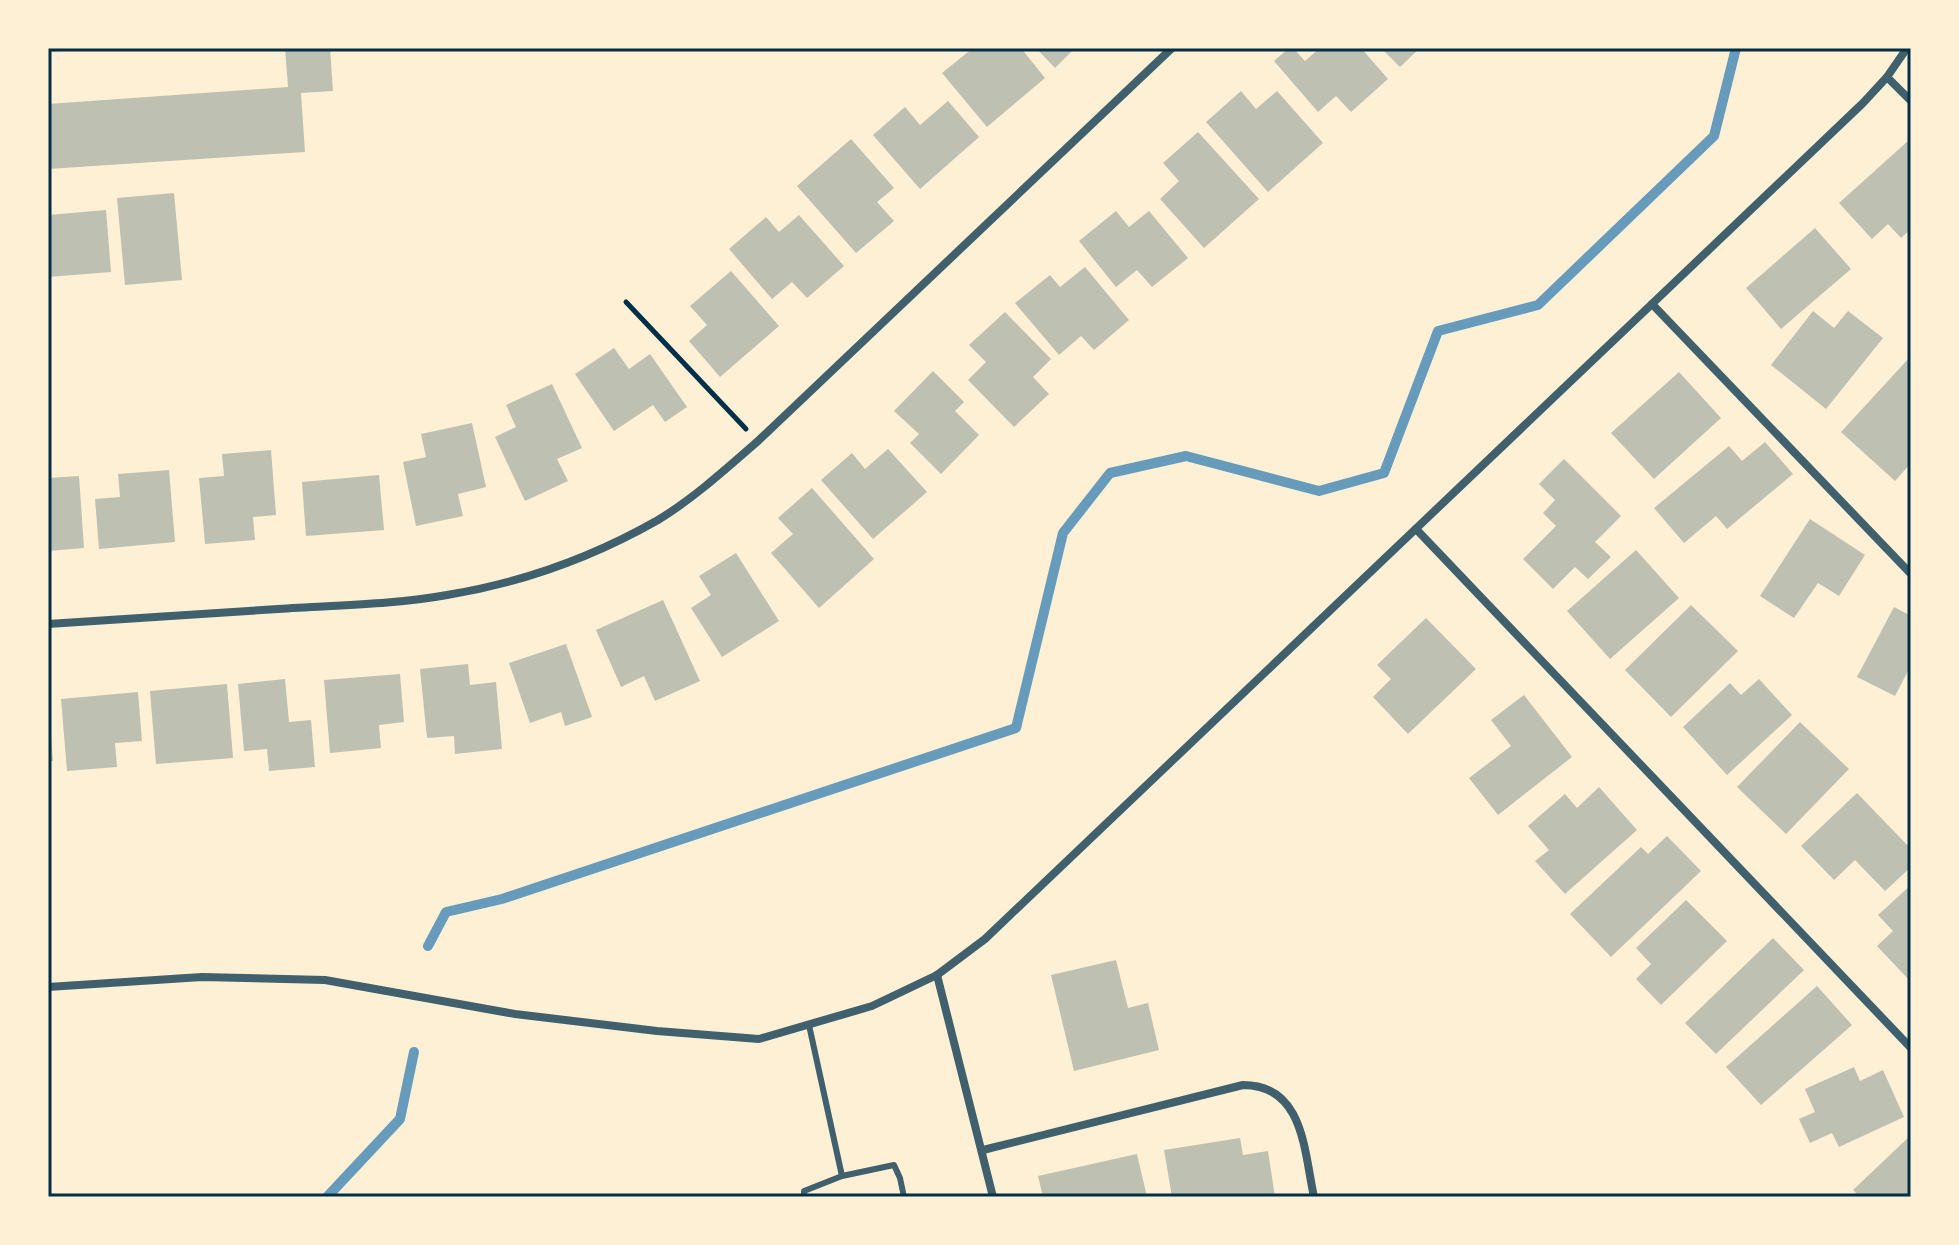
<svg xmlns="http://www.w3.org/2000/svg" width="1959" height="1245" font-family="'Playfair Display',serif">
	<style>
		.lines { fill: none; stroke-linecap: round; stroke-linejoin: round }
		.stream { stroke: #669bbc; stroke-width: 10 }
		.building { fill: #bec0b2 }
		.path { stroke: #003049; stroke-width: 5 }
		.service { stroke: #3f606c; stroke-width: 6 }
		.minor { stroke: #3f606c; stroke-width: 8 }
		.neatline { fill: none; stroke: #003049; stroke-width: 3 }
	</style>
	<rect width="100%" height="100%" fill="#fdf0d5"/>
	<g class="lines">
		<!-- stream -->
		<g class="stream">
			<polyline points="428,946 446,912 502,899 1016,728 1063,533 1110,473 1186,456 1319,491 1384,473 1438,331 1538,305 1714,136 1736,48"/>
			<polyline points="327,1197 400,1119 414,1052"/>
		</g>
	</g>
	<!-- building -->
	<g class="building">
		<polygon points="48,48 77,48 77,50 48,52"/>
		<polygon points="285,48 330,48 333,91 301,93 305,152 48,169 48,104 288,87"/>
		<polygon points="973,48 1021,48 1045,78 987,127 942,73"/>
		<polygon points="1036,48 1075,48 1055,68"/>
		<polygon points="1289,48 1293,48 1305,61 1320,48 1361,48 1388,79 1351,112 1336,96 1318,112 1274,61"/>
		<polygon points="1381,48 1420,48 1400,67"/>
		<polygon points="1241,91 1256,109 1277,91 1323,143 1268,192 1206,122"/>
		<polygon points="948,101 979,137 920,189 873,135 905,107 920,125"/>
		<polygon points="1198,132 1259,199 1204,248 1160,199 1179,181 1163,163"/>
		<polygon points="851,139 894,188 877,202 894,221 856,253 797,186"/>
		<polygon points="1908,141 1911,144 1911,229 1901,238 1888,224 1872,239 1839,203"/>
		<polygon points="174,193 182,280 125,285 117,198"/>
		<polygon points="106,210 111,272 48,277 48,215"/>
		<polygon points="1116,211 1129,227 1149,211 1188,258 1152,287 1137,270 1116,287 1079,241"/>
		<polygon points="799,215 844,266 807,298 792,282 772,299 729,249 766,217 779,232"/>
		<polygon points="1815,228 1851,269 1781,329 1746,288"/>
		<polygon points="1085,267 1129,320 1094,350 1081,336 1059,355 1015,303 1050,275 1060,287"/>
		<polygon points="731,271 779,326 720,377 689,341 707,325 690,306"/>
		<polygon points="1813,311 1834,328 1848,311 1883,338 1826,409 1771,365"/>
		<polygon points="1005,312 1051,359 1033,377 1049,394 1014,427 968,380 986,362 969,345"/>
		<polygon points="614,348 629,369 650,354 687,407 665,422 653,405 614,431 575,374"/>
		<polygon points="1910,357 1911,463 1895,481 1841,432"/>
		<polygon points="933,371 964,402 955,411 979,435 941,474 910,443 919,434 894,411"/>
		<polygon points="1679,372 1721,418 1654,479 1611,433"/>
		<polygon points="552,384 582,448 557,459 568,481 525,501 495,437 516,427 506,405"/>
		<polygon points="472,423 486,487 458,494 463,516 416,526 403,462 426,457 421,434"/>
		<polygon points="1765,442 1793,474 1727,529 1716,516 1684,543 1654,508 1729,446 1742,461"/>
		<polygon points="888,449 927,492 873,539 821,480 852,453 865,469"/>
		<polygon points="271,450 276,515 253,517 255,540 205,544 199,478 224,476 222,454"/>
		<polygon points="1564,459 1621,516 1595,542 1611,557 1588,579 1575,567 1553,589 1523,559 1556,526 1543,513 1555,500 1539,484"/>
		<polygon points="169,470 175,542 99,549 95,499 120,497 118,474"/>
		<polygon points="379,475 384,530 306,536 302,482"/>
		<polygon points="79,476 84,548 48,551 48,478"/>
		<polygon points="812,488 874,559 819,608 771,553 793,534 778,518"/>
		<polygon points="1810,519 1865,555 1839,596 1818,583 1794,618 1760,596"/>
		<polygon points="1636,550 1679,598 1610,659 1567,611"/>
		<polygon points="736,553 779,621 722,657 691,608 711,595 699,576"/>
		<polygon points="663,600 700,681 655,701 644,676 621,687 596,630"/>
		<polygon points="1691,605 1738,651 1671,717 1625,670"/>
		<polygon points="1894,607 1911,616 1911,670 1909,669 1895,696 1857,677"/>
		<polygon points="1426,618 1476,669 1408,734 1373,697 1391,679 1377,665"/>
		<polygon points="566,644 592,717 565,726 561,712 530,723 509,663"/>
		<polygon points="468,664 470,685 496,682 502,749 455,754 454,736 427,738 420,669"/>
		<polygon points="400,674 404,722 379,725 381,748 330,753 324,680"/>
		<polygon points="285,679 289,722 311,720 315,767 269,771 267,749 244,751 238,684"/>
		<polygon points="1759,679 1792,715 1727,775 1683,727 1730,683 1741,695"/>
		<polygon points="227,684 233,758 156,764 150,691"/>
		<polygon points="138,692 142,741 115,743 117,767 67,771 61,699"/>
		<polygon points="1524,695 1572,757 1498,815 1469,778 1511,746 1491,720"/>
		<polygon points="1800,722 1849,769 1786,834 1737,787"/>
		<polygon points="48,723 50,723 53,761 48,761"/>
		<polygon points="1599,787 1637,830 1565,894 1535,861 1549,850 1528,826 1565,794 1577,808"/>
		<polygon points="1857,793 1911,849 1911,867 1885,891 1855,860 1834,880 1801,846"/>
		<polygon points="1667,836 1701,871 1611,957 1570,914 1641,847 1648,854"/>
		<polygon points="1911,885 1911,978 1909,980 1877,946 1893,931 1878,915"/>
		<polygon points="1686,900 1727,941 1661,1005 1636,979 1651,964 1636,948"/>
		<polygon points="1773,938 1804,970 1716,1054 1685,1023"/>
		<polygon points="1116,960 1128,1008 1148,1003 1159,1050 1074,1071 1051,975"/>
		<polygon points="1817,986 1852,1025 1761,1105 1726,1067"/>
		<polygon points="1854,1067 1860,1081 1883,1070 1904,1117 1839,1147 1832,1133 1810,1143 1799,1119 1815,1112 1805,1089"/>
		<polygon points="1911,1135 1911,1197 1860,1197 1853,1190"/>
		<polygon points="1240,1138 1243,1155 1268,1151 1275,1197 1172,1197 1164,1150"/>
		<polygon points="1137,1154 1147,1197 1043,1197 1038,1176"/>
	</g>
	<g class="lines">
		<!-- path -->
		<polyline class="path" points="626,302 746,429"/>
		<!-- service -->
		<g class="service">
			<polyline points="809,1025 842,1176"/>
			<polyline points="804,1197 804,1191 842,1176 894,1165 900,1178 904,1197"/>
		</g>
		<!-- minor -->
		<g class="minor">
			<polyline points="1887,77 1911,101"/>
			<polyline points="1652,304 1911,574"/>
			<polyline points="1416,529 1911,1048"/>
			<path d="M48 624C125 619 201 614 278 609 334 605 392 605 447 595 521 583 593 557 658 520 694 498 726 469 758 441L1172 48"/>
			<polyline points="937,975 993,1197"/>
			<polyline points="48,987 202,977 325,980 515,1014 657,1031 759,1039 872,1006 937,975 985,939 1863,103 1887,77 1907,48"/>
			<path d="M983 1150 1243 1085C1304 1085 1304 1151 1314 1197"/>
		</g>
	</g>
	<!-- border -->
	<rect width="1959" height="1245" fill="none" stroke="#fdf0d5" stroke-width="100"/>
	<rect x="50" y="50" width="1859" height="1145" class="neatline"/>
</svg>
